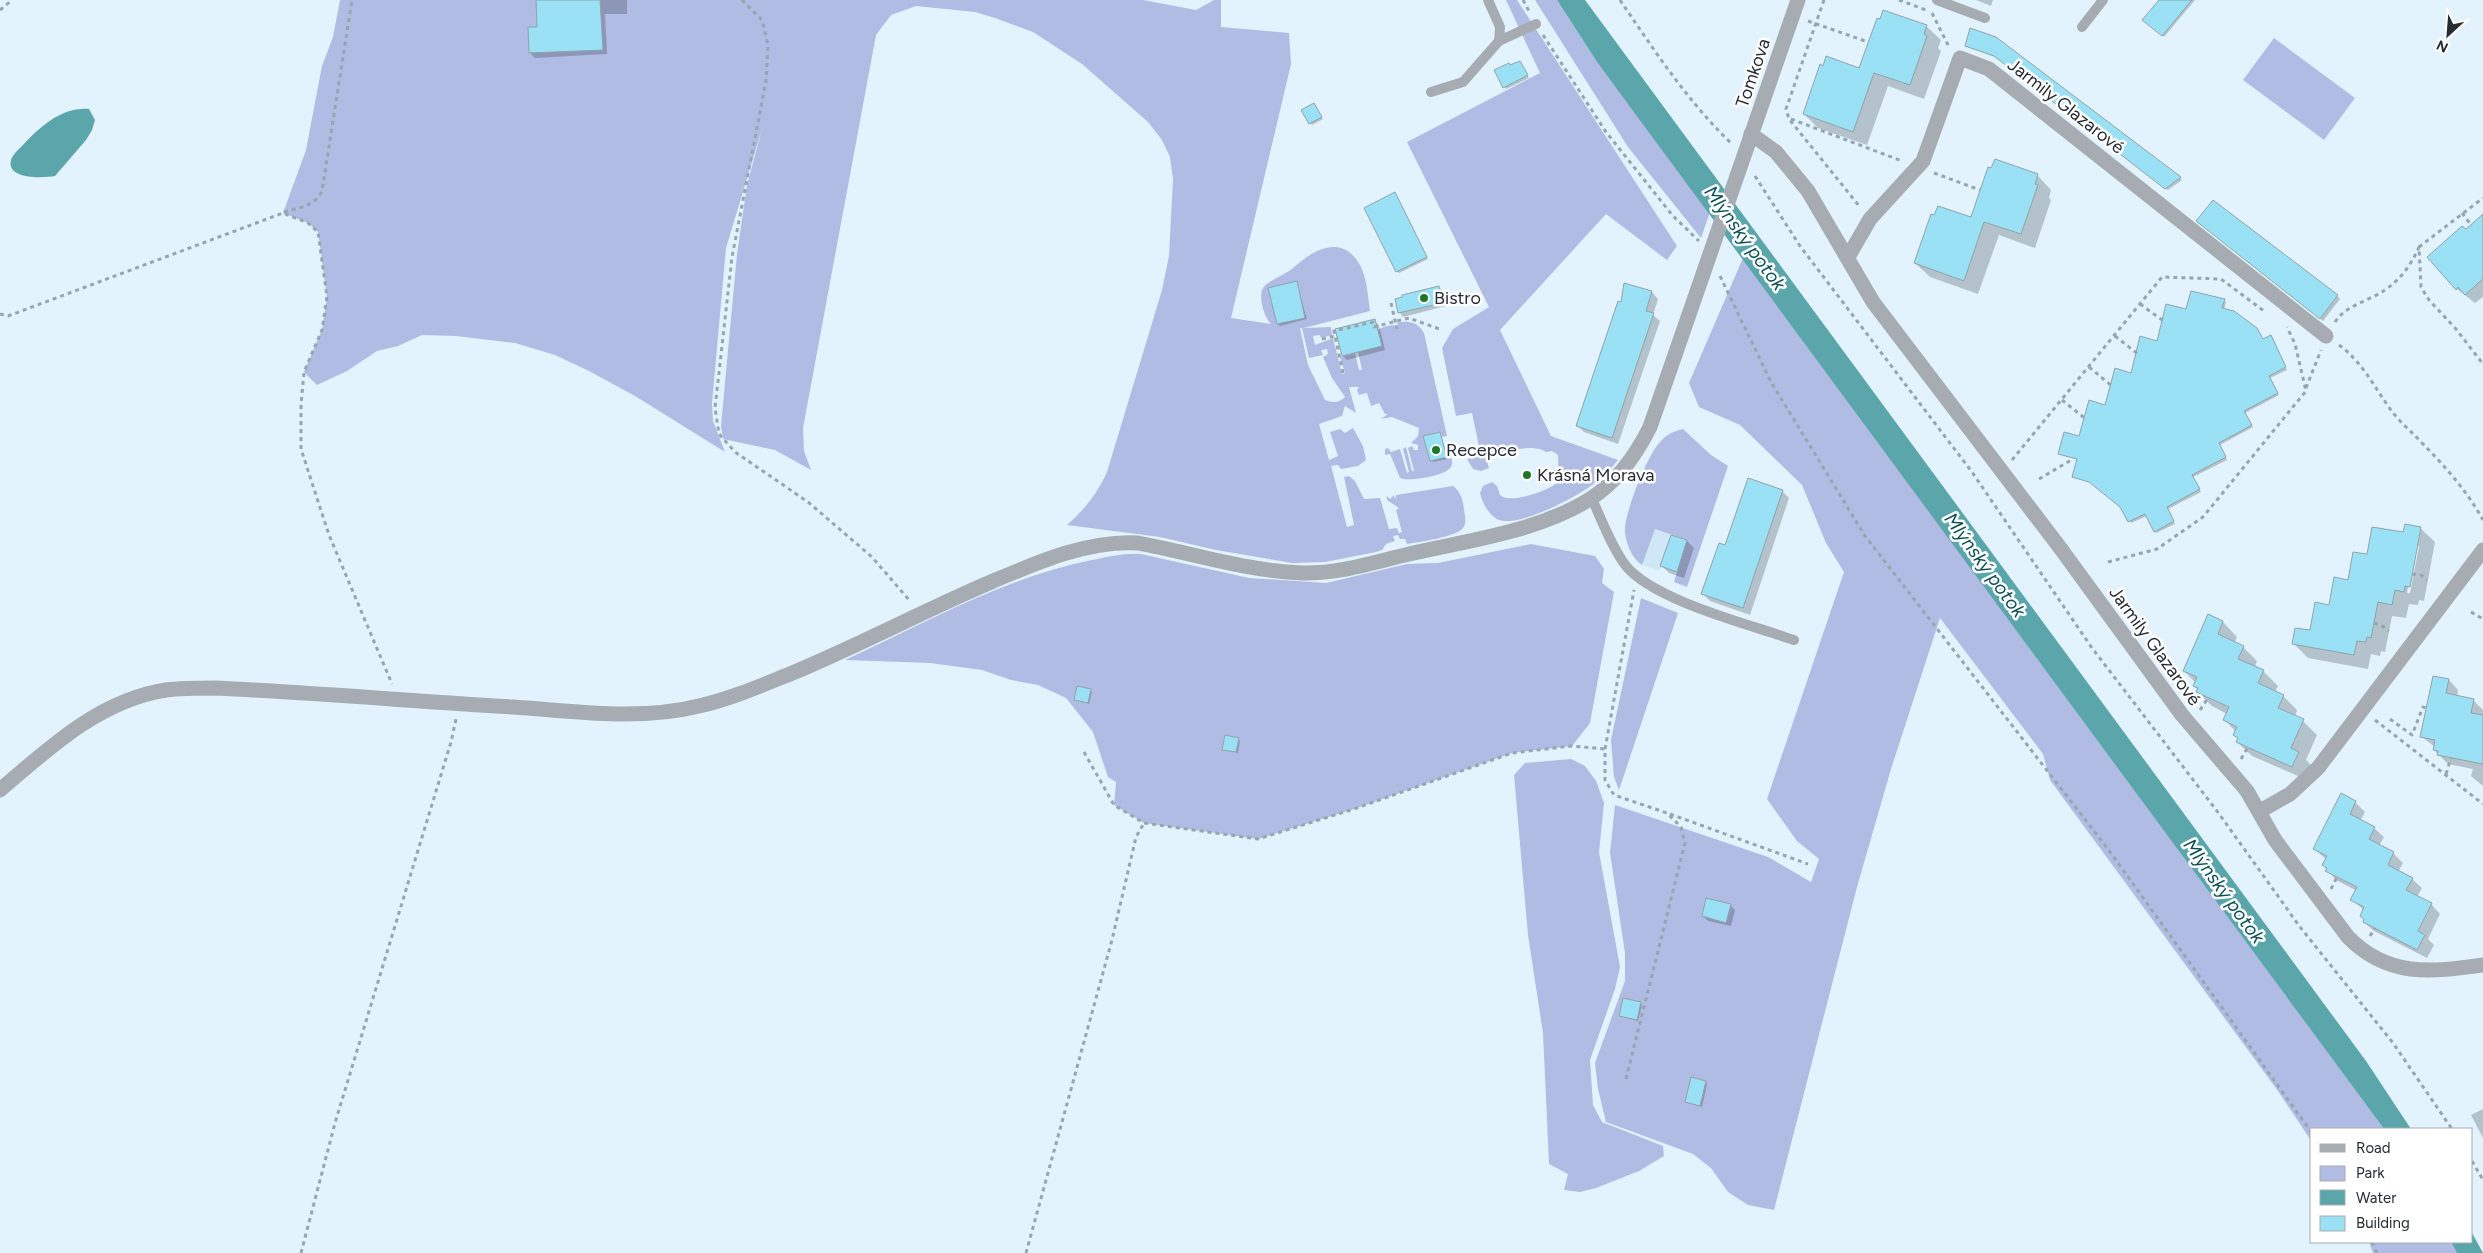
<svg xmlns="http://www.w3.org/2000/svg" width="2483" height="1253" font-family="Figtree,sans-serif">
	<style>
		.built { fill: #cfe7f7 }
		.green { fill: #b1bce5; fill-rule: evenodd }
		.water { fill: #5aa6aa }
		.shadow { fill: #0003; fill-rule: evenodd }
		.building { fill: #9be1f6; stroke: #90a3a9 }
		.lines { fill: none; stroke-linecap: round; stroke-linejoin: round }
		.path { stroke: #98a5ad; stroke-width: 3; stroke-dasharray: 4 4; stroke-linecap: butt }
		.lane { stroke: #a7acb2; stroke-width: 10 }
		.street { stroke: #a7acb2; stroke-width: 15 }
		.poi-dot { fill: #1d7826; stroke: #fff; stroke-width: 2 }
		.labels { text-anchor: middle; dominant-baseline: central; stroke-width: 5; stroke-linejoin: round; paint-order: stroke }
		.street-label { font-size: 18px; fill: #262c31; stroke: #fff }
		.poi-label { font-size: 18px; fill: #262c31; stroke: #fff; text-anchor: start }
		.water-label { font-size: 19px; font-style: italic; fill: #0b5154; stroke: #fff }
	</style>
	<rect width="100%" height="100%" fill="#e2f3fe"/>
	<!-- built -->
	<polygon class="built" points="1655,529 1671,535 1659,571 1642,565"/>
	<!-- green -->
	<g class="green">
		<path d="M340 0H1143L1196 10 1214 0H1221V27L1289 33 1291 64 1231 318 1271 324C1264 317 1258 297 1263 288 1266 282 1286 274 1292 269 1312 250 1342 233 1360 265 1367 278 1368 297 1370 311L1304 328 1331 327 1332 335 1321 338 1320 335 1313 336 1315 345 1333 338 1342 374 1345 373 1340 357 1355 353 1359 370H1362L1358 352C1371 336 1377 324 1398 325L1397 323C1409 320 1418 322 1424 333L1447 436 1442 437 1440 432 1424 436 1430 461 1451 455C1452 460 1453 463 1451 467 1446 476 1408 482 1400 478L1390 454 1385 455V449L1388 448 1391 452 1400 449 1407 473 1409 472 1403 449 1406 447 1412 471H1414L1408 448 1412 446 1414 450H1418V445L1411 443 1418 436 1419 428 1392 417 1381 419 1388 414H1385L1379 403 1371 406 1367 393 1359 395 1357 390 1359 387H1349L1356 413 1345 406 1342 416 1319 424 1329 460 1338 456 1330 432 1340 429 1345 433 1353 428 1363 446 1366 460 1358 466 1341 469 1338 465 1331 466 1347 527 1354 525 1344 477 1349 476 1355 481 1364 499 1380 498 1389 529 1397 528 1399 533 1402 532 1396 510 1399 508 1387 500V496L1390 499 1394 495 1395 500 1396 495 1453 486C1461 492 1463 500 1464 510 1465 516 1467 523 1463 528 1456 537 1419 542 1407 544L1405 539H1400L1398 535 1393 536 1395 541 1386 544 1382 550 1376 552 1325 562 1292 563 1216 550 1160 537 1067 525C1085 509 1097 494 1107 472L1162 290 1169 256 1173 179 1170 157 1162 140 1148 122 1082 64 1033 32 995 18 975 12 916 6 891 15 876 35 803 428 804 451 811 470 775 450 723 439 721 426 737 254 747 185 762 129 726 248 712 403 713 421 725 452 635 396 589 371 555 355 515 343 456 336 422 335 398 346 377 351 347 371 317 385 304 372 322 330 327 297 318 232 308 223 283 213 306 150 322 66 333 37ZM1300 328H1302L1309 358 1323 355 1321 350 1327 349 1328 354 1323 357 1332 378 1345 397C1339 403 1333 403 1325 400L1308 365Z"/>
		<path d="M1506 0H1517L1677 246 1667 260 1606 214 1500 330 1551 436 1618 460C1612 468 1604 475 1596 482 1579 496 1527 523 1504 521 1491 520 1483 505 1480 493L1483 486 1492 482 1497 486 1500 495C1510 505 1551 490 1559 481L1558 455 1552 451 1546 452C1533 443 1506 452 1491 454L1487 461 1489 468 1481 471 1473 469 1467 459 1481 456 1472 413 1456 416 1442 348 1453 329 1489 307 1407 142 1540 73Z"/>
		<polygon points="1535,0 1557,0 1597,62 1710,212 1701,238 1628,147"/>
		<polygon points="2274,38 2355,98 2324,140 2243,80"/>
		<polygon points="1743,258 2384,1129 2312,1129 2312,1142 2278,1091 2050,780 2043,754 1940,618 1891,769 1857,887 1774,1210 1748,1205 1728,1192 1711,1168 1693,1154 1606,1122 1598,1089 1595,1063 1625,981 1625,953 1610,853 1615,805 1768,857 1811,882 1819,859 1797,841 1767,799 1844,572 1826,543 1802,485 1740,425 1699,407 1689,383"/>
		<path d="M1683 429 1711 455 1728 466 1687 587 1674 582 1687 540 1655 529 1642 565C1631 558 1624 539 1625 527 1627 508 1647 456 1660 442 1667 434 1674 431 1683 429Z"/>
		<path d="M1531 544 1595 556 1604 569 1602 583 1614 592 1590 723 1572 746 1512 753 1354 809 1258 839 1144 823 1114 805 1116 782 1108 777 1093 732 1066 698 1038 685 1011 680 982 670 930 663 845 660C925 623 1005 577 1092 560 1108 557 1124 553 1141 554L1249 578 1326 583 1407 564 1438 563Z"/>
		<polygon points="1641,598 1678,613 1619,790 1614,777 1611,740"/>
		<polygon points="1571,759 1585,766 1596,781 1604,803 1599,852 1620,967 1615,989 1590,1060 1593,1105 1602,1122 1663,1146 1664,1156 1639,1171 1596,1188 1580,1192 1564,1190 1568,1174 1549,1164 1543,1033 1528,935 1514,775 1525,763"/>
		<polygon points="2369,1242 2451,1242 2457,1253 2373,1253"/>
	</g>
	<!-- water -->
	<g class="water">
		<polygon points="1557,0 1585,0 2366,1061 2411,1129 2384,1129 1597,62"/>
		<path d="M89 109 95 120 92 130 86 140 55 176C44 178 6 180 11 160 13 154 19 149 23 145 41 126 62 107 89 109Z"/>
		<polygon points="2472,1233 2483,1253 2457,1253 2451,1242 2472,1242"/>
	</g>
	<!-- shadow -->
	<g class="shadow">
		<polygon points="538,0 627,0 627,14 605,14 607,54 535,58 530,53 538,28"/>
		<polygon points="1976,0 1993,0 1991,6"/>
		<polygon points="2161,0 2195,0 2164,37 2144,20"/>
		<polygon points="1926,26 1941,40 1938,48 1941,51 1924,99 1888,86 1867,145 1818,128 1804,114 1860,70"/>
		<polygon points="1995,38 2180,178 2182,180 2168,190 1998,58 1966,46"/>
		<polygon points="1520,62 1529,78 1506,89 1504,87"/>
		<polygon points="1316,106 1323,119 1312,125 1310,123"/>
		<polygon points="2037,175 2051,190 2049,198 2051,200 2035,248 1999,235 1978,294 1930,277 1915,263 1972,219"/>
		<polygon points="1395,194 1428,259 1399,273 1397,271"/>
		<polygon points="2483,216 2483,297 2475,303 2457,289"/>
		<polygon points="2201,224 2337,296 2340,299 2323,321"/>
		<polygon points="1296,282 1307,319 1280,326 1278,324"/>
		<polygon points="1439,287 1443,291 1446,306 1403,317 1400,313 1396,300"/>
		<polygon points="1652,292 1658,299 1653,315 1660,321 1618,444 1584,432 1577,425"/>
		<polygon points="2224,301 2226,302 2224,310 2257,329 2263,340 2272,339 2287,370 2270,378 2279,395 2245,413 2253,427 2220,445 2227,460 2193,477 2201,492 2168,509 2175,524 2156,533 2147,516 2131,523 2122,507 2092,483 2075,478 2073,476 2078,460 2059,454 2080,438 2157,342 2186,311"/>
		<polygon points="1374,321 1379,325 1385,350 1347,360 1343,356"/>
		<polygon points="1440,433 1448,459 1433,462 1431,460"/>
		<polygon points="1782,491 1789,498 1750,615 1710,601 1703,594 1726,547"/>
		<path d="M2420 528 2435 542 2424 601 2419 600 2418 605 2409 604 2406 618 2392 616 2385 652 2381 651 2380 656 2371 654 2368 669 2308 658 2294 644 2310 632 2368 556 2404 534ZM2416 546H2419L2410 593H2407Z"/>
		<polygon points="1687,541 1694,548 1684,578 1669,573 1662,566"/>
		<polygon points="2209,616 2223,622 2237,637 2234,643 2243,647 2257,661 2255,667 2263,671 2278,686 2275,692 2283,696 2297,710 2295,717 2303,721 2317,735 2306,760 2313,767 2307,780 2252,756 2237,742 2239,739 2235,735 2236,732 2225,720 2227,714 2212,706 2197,692 2198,690 2194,686 2196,683 2184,671"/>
		<polygon points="2449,680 2458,690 2457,697 2473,700 2483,710 2483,786 2471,776 2473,769 2448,764 2434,750 2435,747 2421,736"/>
		<polygon points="1090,690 1092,692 1089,704 1075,699"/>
		<polygon points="1238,739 1240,741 1238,753 1223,749"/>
		<polygon points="2355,802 2365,812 2360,821 2374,828 2384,837 2379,846 2393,853 2403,863 2398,872 2412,879 2422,888 2417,897 2431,904 2440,914 2428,939 2434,945 2427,958 2374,931 2364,922 2364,910 2352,900 2357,891 2336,880 2323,865 2326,859 2314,849"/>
		<polygon points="1730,905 1735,910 1731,926 1708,921 1703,916"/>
		<polygon points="1640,1003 1642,1005 1638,1021 1620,1016"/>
		<polygon points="1706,1082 1707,1084 1702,1107 1689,1103 1687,1102"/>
		<polygon points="2483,1109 2483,1138 2471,1115"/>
	</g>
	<!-- building -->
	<g class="building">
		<polygon points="536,0 600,0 603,50 529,53 528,27 537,27"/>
		<polygon points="2159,0 2192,0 2162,36 2142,20"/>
		<polygon points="1883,10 1927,25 1924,34 1927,36 1910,85 1874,73 1853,132 1803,114 1820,64 1823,66 1826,56 1859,68 1877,18 1880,19"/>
		<polygon points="1970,28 1996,37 2181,177 2165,189 1994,56 1965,46"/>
		<polygon points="1520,61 1528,75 1503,88 1494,70 1509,63 1510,65"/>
		<polygon points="1314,103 1322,117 1309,124 1301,110"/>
		<polygon points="1995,159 2038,174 2035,184 2038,185 2021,234 1984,222 1964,281 1914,263 1931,214 1934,215 1938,206 1971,217 1988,167 1991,168"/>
		<polygon points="1395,192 1427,257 1396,272 1364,208"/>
		<polygon points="2213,200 2338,295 2320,319 2196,221"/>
		<polygon points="2483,214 2483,279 2465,295 2458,287 2456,290 2427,257 2462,226 2466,229"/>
		<polygon points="1297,281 1305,318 1277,324 1268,288"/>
		<polygon points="1624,283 1652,291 1646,311 1654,313 1612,438 1576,426 1618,301 1621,302"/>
		<polygon points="1439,286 1443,303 1398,313 1395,299 1402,297 1402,295"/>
		<polygon points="2191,291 2225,299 2222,308 2234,311 2257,328 2263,339 2271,335 2286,367 2269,376 2278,393 2244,411 2252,425 2219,443 2226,457 2192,475 2200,489 2167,507 2174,521 2154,532 2145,514 2128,522 2120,507 2089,482 2072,477 2077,459 2058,454 2064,432 2079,436 2089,400 2105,405 2115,368 2131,373 2140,336 2157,341 2166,304 2186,309"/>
		<polygon points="1375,319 1382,346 1342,356 1335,329"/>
		<polygon points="1440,432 1447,457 1430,461 1423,436"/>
		<polygon points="1748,478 1783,490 1743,608 1701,594 1719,543 1725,545"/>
		<polygon points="2405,524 2421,527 2410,587 2405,586 2404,592 2395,590 2392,605 2378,602 2371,638 2367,637 2366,642 2357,641 2354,655 2292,644 2295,628 2310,630 2315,602 2329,605 2334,577 2348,580 2353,552 2367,554 2372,527 2403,532"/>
		<polygon points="1671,535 1687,540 1677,572 1660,566"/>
		<polygon points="2208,614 2223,621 2218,634 2244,646 2238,659 2264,670 2258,683 2284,695 2278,708 2304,719 2291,748 2299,752 2292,767 2236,742 2238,738 2233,735 2237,727 2223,720 2229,707 2196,692 2198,688 2193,686 2197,677 2183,671"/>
		<polygon points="2433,676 2449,679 2446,693 2474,699 2471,713 2483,715 2483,764 2437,755 2438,751 2433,750 2435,740 2420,737"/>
		<polygon points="1077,686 1091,689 1088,703 1074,700"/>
		<polygon points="1225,735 1239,738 1236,752 1222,750"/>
		<polygon points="2341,793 2356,801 2350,814 2375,827 2369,839 2394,852 2388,865 2413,878 2406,890 2432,903 2418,931 2425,935 2417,950 2363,922 2364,919 2360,916 2364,907 2350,900 2357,887 2325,871 2327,868 2322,865 2327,856 2313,849"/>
		<polygon points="1706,898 1731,904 1726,923 1702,916"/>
		<polygon points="1623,998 1641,1002 1637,1020 1619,1016"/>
		<polygon points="1691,1077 1706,1081 1700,1106 1685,1102"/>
	</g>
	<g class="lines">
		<!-- path -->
		<g class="path">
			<polyline points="742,0 762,20 768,45 766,81 732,257 715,408 719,434 735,452 808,502 872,557 910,601"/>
			<polyline points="1523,0 1530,13"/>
			<path d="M1620 0C1654 50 1688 102 1732 144"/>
			<polyline points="1824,0 1786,109 1789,119 1860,207"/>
			<polyline points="1899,0 1926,10"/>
			<polyline points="0,10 12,0"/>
			<polyline points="1932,13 1949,47"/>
			<polyline points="1808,21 1868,42"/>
			<polyline points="1543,35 1606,132 1673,216 1699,241"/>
			<polyline points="1791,119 1902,161"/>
			<polyline points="1934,173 1980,190"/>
			<polyline points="1755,176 1800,246 1972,472 2092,648 2217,811 2300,927 2393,1043 2452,1129"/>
			<path d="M284 212C298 208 315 206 322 191L352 0"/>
			<polyline points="2462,213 2472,226"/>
			<polyline points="2419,247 2483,198"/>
			<polyline points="1720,276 1771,382 1865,536 2108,849 2312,1133"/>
			<polyline points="1391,303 1397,329"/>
			<polyline points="2140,304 2165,322"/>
			<polyline points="0,314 8,316 283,213 308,223 318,232 327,297 322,330 304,372 301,405 301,449 329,535 392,684"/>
			<path d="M2335 322C2346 305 2369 301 2385 290 2401 279 2411 265 2419 247L2421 287 2429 300 2456 329 2483 364"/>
			<polyline points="2115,336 2139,355"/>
			<polyline points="1322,339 1335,336"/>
			<path d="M2339 345C2364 363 2376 391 2394 414 2402 424 2412 432 2421 442 2444 465 2467 491 2483 520"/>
			<polyline points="2089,367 2113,387"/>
			<polyline points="1343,373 1334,331 1373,322 1374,327 1377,326 1409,318 1442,330"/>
			<polyline points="2306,388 2321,350"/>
			<polyline points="2062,400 2087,420"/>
			<polyline points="1446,453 1458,451"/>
			<polyline points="2012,460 2162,277 2221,279 2264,311"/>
			<polyline points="2039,479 2073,459"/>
			<polyline points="2108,562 2157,549 2203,517 2306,391 2295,344 2287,327"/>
			<polyline points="2412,574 2421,575 2427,580"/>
			<polyline points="2471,612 2483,619"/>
			<polyline points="2374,623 2381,625 2389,631"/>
			<polyline points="2200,710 2208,698"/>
			<polyline points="2390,719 2412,735 2423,707 2426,708"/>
			<polyline points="2375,720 2483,804"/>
			<polyline points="1084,752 1114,805 1144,823 1258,839 1354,809 1512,753 1572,746 1605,749"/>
			<polyline points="2241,759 2248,747"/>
			<polyline points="2446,774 2451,758"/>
			<polyline points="1670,814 1808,864"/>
			<polyline points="2331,889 2337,877"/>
			<polyline points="2370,936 2375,928"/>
			<polyline points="1626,1079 1685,843 1681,827 1667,813 1614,795 1605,780 1605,749 1634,590"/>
			<polyline points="2472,1161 2483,1180"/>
			<polyline points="2372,1242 2377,1253"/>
			<polyline points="301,1253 335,1123 451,742 456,719"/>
			<polyline points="1026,1253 1112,940 1136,837 1144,823"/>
		</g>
		<!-- lane -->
		<g class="lane">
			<polyline points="1937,0 1985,18"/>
			<polyline points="2082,27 2103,0"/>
			<polyline points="1499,41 1536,24"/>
			<polyline points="1431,92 1463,82 1499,41 1500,27 1488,0"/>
			<path d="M1591 497C1602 520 1611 546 1626 566 1655 601 1749 624 1794 640"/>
		</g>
		<!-- street -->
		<g class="street">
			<path d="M1751 134 1776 152 1808 191 1873 302 2061 549 2182 715 2247 791 2275 840 2348 937C2388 978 2431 972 2483 965"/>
			<polyline points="1848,257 1870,219 1923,161 1960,58 1989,69 2326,336"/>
			<path d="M0 790C49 748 100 700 166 690 182 688 199 688 216 688 315 693 414 701 513 707 574 711 639 721 699 706 730 699 760 686 790 674 858 646 923 611 991 582 1036 563 1087 540 1138 543 1192 553 1246 571 1302 573 1338 574 1375 562 1409 554 1469 540 1537 532 1590 499 1617 482 1636 455 1650 427L1798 0"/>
			<polyline points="2260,811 2290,794 2318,768 2483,550"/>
		</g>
	</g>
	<!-- markers -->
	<g class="poi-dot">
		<circle cx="1424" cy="298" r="5"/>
		<circle cx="1436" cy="450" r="5"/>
		<circle cx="1527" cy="475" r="5"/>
	</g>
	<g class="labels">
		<!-- street labels -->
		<g class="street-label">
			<text transform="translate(1753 73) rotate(-71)">Tomkova</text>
			<text transform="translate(2066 106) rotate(38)">Jarmily Glazarové</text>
			<text transform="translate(2155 646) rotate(54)">Jarmily Glazarové</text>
		</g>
		<!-- poi labels -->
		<g class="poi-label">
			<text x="1434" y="298">Bistro</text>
			<text x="1446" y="450">Recepce</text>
			<text x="1537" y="475">Krásná Morava</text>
		</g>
		<!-- water labels -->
		<g class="water-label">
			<text transform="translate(1745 238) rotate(54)">Mlýnský potok</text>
			<text transform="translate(1985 565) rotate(54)">Mlýnský potok</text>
			<text transform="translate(2224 891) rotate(54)">Mlýnský potok</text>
		</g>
	</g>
	<!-- legend -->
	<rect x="2310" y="1128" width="162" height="115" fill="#ffffff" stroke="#a8abad"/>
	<rect x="2320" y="1144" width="25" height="8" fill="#a7acb2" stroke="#a8abad"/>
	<text x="2356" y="1153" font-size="15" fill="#262c31">Road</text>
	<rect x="2320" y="1166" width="25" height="15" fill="#b1bce5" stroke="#a8abad"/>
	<text x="2356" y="1178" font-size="15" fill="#262c31">Park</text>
	<rect x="2320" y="1190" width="25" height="15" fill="#5aa6aa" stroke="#a8abad"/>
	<text x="2356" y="1203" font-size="15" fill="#262c31">Water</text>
	<rect x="2320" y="1216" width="25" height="15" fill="#9be1f6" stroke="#a8abad"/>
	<text x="2356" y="1228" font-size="15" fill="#262c31">Building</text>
	<!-- north arrow -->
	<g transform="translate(2448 35) rotate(206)" stroke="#ffffff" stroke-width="4" paint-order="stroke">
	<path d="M0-4L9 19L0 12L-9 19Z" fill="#262c31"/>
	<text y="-8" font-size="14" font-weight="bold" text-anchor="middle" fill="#262c31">N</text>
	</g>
</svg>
